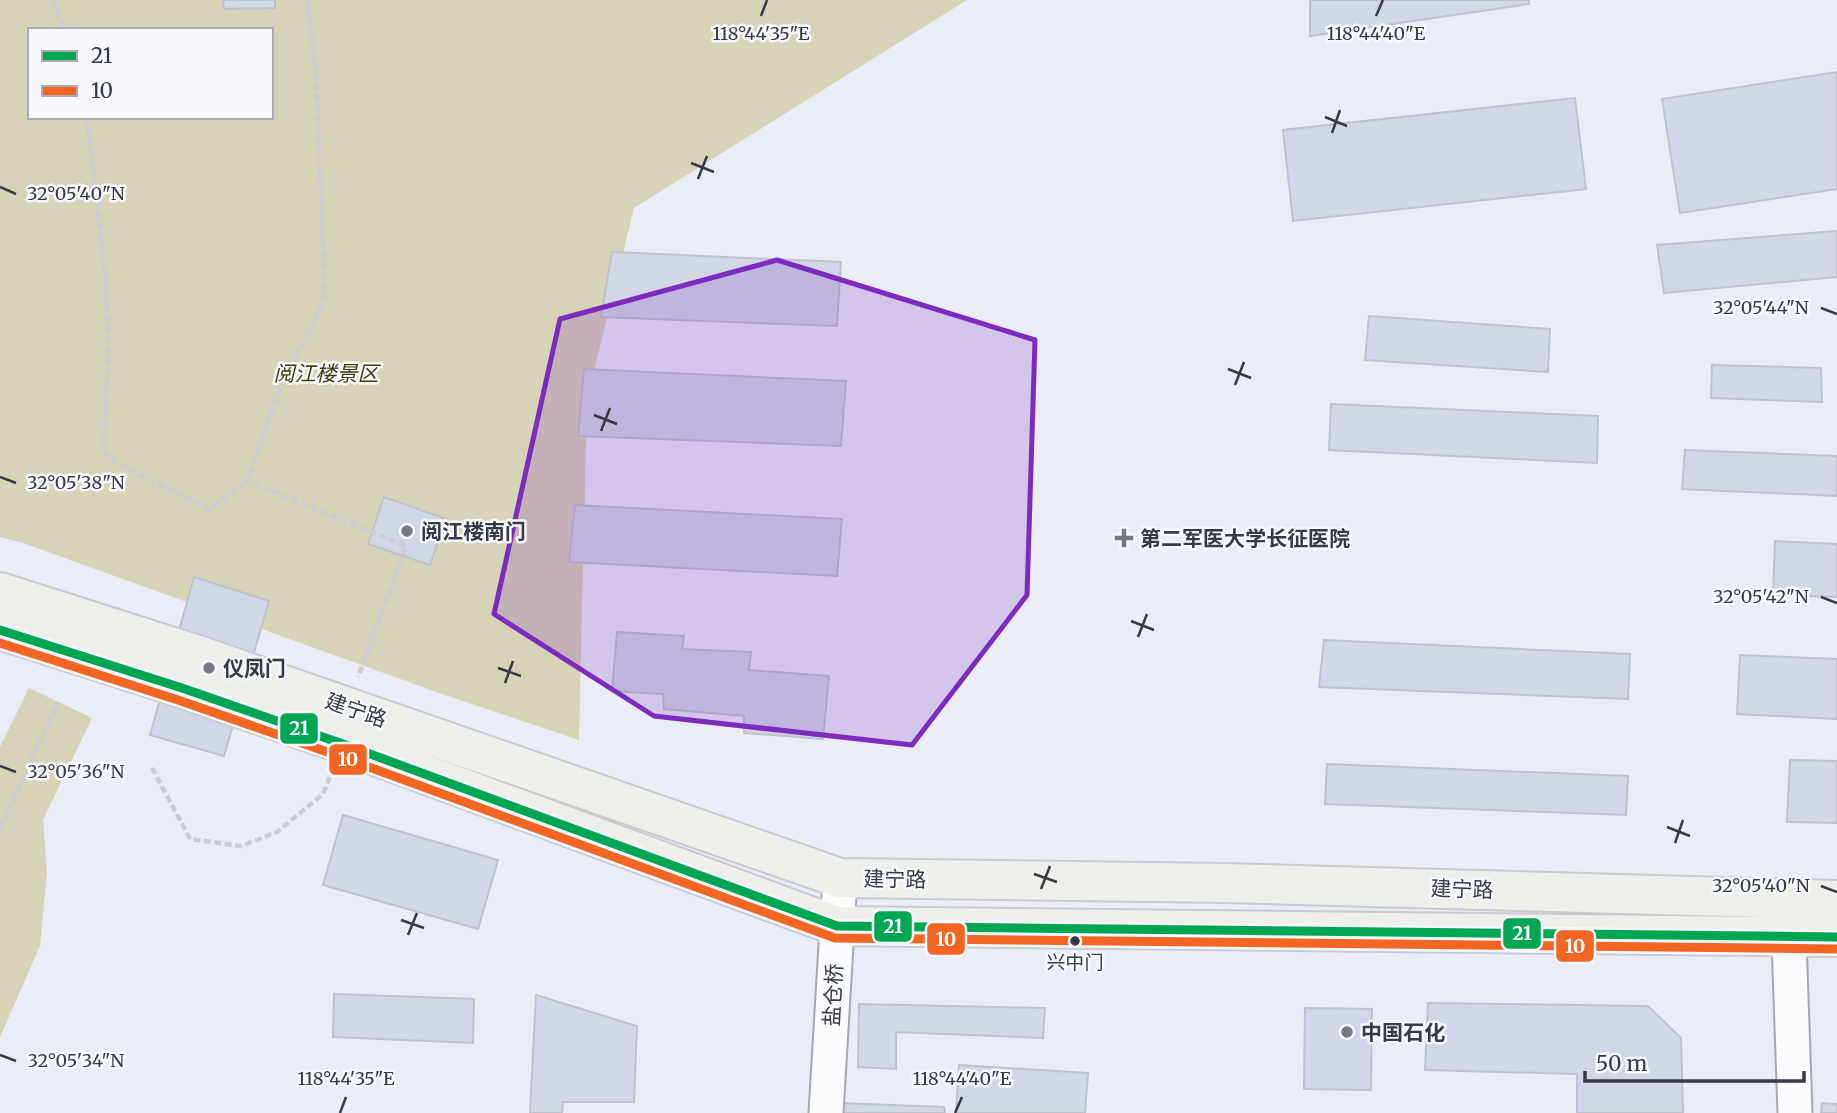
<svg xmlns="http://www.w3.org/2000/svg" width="1837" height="1113" font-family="Merriweather,'Noto Sans SC',serif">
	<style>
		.green { fill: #d6d3b7; fill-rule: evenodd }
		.building { fill: #d1d7e5; stroke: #bfc2ca; stroke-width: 2 }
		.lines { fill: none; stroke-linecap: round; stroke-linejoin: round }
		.minor-casing { stroke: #a5a8b0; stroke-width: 37 }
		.major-casing { stroke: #c8cacf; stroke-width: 42 }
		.path { stroke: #cccdd1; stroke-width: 4.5; stroke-dasharray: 7 3.5; stroke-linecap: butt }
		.minor { stroke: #fcfcfe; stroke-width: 33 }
		.major { stroke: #eeeeea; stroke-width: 38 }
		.bus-1-casing { stroke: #f6f8fd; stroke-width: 14 }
		.bus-2-casing { stroke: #f6f8fd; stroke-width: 14 }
		.bus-1 { stroke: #00a651; stroke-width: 9 }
		.bus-2 { stroke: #f26522; stroke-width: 9 }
		.marked { fill: #7b2cbf; fill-opacity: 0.2; stroke: #7b2cbf; stroke-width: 5; stroke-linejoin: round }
		.ticks { fill: none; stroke: #373a42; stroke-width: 2.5 }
		.poi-dot { fill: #767981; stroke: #f6f8fd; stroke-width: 2.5 }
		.bus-dot { fill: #373a42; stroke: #f6f8fd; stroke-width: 2.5 }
		.labels { text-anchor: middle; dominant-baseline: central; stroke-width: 5; stroke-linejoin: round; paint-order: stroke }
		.bus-label { font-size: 19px; fill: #373a42; stroke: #f6f8fd }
		.park-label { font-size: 21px; font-style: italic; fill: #423c0d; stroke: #f6f8fd }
		.poi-label { font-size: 21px; font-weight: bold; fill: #373a42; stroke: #f6f8fd; text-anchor: start }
		.street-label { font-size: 21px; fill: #373a42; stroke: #f6f8fd }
		.ticks-label { font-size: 18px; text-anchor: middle; fill: #373a42; stroke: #f6f8fd; stroke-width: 5; stroke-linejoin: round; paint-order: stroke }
		.line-badge { stroke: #f6f8fd; stroke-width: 2.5 }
		.badge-label { font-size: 19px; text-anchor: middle; font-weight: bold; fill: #fff }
	</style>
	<rect width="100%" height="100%" fill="#eaedf6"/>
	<!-- green -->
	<g class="green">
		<path d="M0 0H967L634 208 587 399 579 740 442 694 26 544 0 537ZM30 30H271V117H30Z"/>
		<polygon points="29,688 92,718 43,820 47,872 40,946 0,1037 0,747"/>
	</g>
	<!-- building -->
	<g class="building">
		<polygon points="223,0 275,0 275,8 224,9"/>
		<polygon points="1310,0 1529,0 1529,4 1310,36"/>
		<polygon points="1837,72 1837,189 1680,213 1662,99"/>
		<polygon points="1575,98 1586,189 1293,221 1283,130"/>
		<polygon points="1837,231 1837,277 1664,293 1657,245"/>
		<polygon points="612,252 841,262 837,326 601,317"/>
		<polygon points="1369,316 1550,329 1548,372 1365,360"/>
		<polygon points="1712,365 1821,368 1822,402 1711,398"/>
		<polygon points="584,369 846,381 841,446 578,436"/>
		<polygon points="1331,404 1598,416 1597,463 1329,450"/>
		<polygon points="1685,450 1837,456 1837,496 1682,489"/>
		<polygon points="384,497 446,519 430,565 368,544"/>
		<polygon points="575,505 842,519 837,576 569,562"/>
		<polygon points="1775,541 1837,544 1837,597 1773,595"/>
		<polygon points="194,577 269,601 224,756 150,735"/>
		<polygon points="617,632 684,636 682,649 751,652 749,670 829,676 823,739 744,733 744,716 664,709 663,694 612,691"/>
		<polygon points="1324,640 1630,654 1628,699 1319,687"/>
		<polygon points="1740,655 1837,659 1837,719 1737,714"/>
		<polygon points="1790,760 1837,761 1837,823 1787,822"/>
		<polygon points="1327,764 1628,776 1626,815 1325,804"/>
		<polygon points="343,815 498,860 478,929 323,885"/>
		<polygon points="334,994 474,999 473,1043 333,1037"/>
		<polygon points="536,995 637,1026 634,1102 563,1102 562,1113 530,1113"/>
		<polygon points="1428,1003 1648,1006 1681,1038 1683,1113 1577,1113 1577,1074 1425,1070"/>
		<polygon points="859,1004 1045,1008 1043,1038 896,1032 896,1069 858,1067"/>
		<polygon points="1305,1008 1372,1009 1371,1090 1304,1089"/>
		<polygon points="959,1065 1088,1073 1085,1113 956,1113"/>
		<polygon points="838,1103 944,1107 945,1113 838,1113"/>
		<polygon points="1822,1103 1837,1104 1837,1113 1821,1113"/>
	</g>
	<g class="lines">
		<!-- minor casing -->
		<g class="minor-casing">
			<g id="minor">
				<polyline points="1788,911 1795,1113"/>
				<polyline points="826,1113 840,878"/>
			</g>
		</g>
		<!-- major casing -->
		<g class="major-casing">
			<g id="major">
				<polyline points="0,592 195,654 840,878 1225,883 1837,900"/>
				<polyline points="0,630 182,688 343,744 837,926 1837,937"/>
			</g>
		</g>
		<!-- path -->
		<g class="path">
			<polyline points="53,0 64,30"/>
			<polyline points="307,0 316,70 324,270 323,299 313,327 286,371 247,481 406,546 358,677"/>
			<polyline points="87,117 106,280 108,359 103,451 118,464 209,509 247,481"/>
			<polyline points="152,768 190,839 241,846 277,832 323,794 331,774"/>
			<polyline points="0,829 58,702"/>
		</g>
		<!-- minor -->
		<use href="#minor" class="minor"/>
		<!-- major -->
		<use href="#major" class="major"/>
		<!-- bus-1 casing -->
		<g class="bus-1-casing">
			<polyline id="bus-1" points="0,630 182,688 343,744 837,926 1837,937"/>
		</g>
		<!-- bus-2 casing -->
		<g class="bus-2-casing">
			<polyline id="bus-2" points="0,643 178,700 339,756 835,938 1837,949"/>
		</g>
		<!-- bus-1 -->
		<use href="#bus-1" class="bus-1"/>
		<!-- bus-2 -->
		<use href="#bus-2" class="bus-2"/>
	</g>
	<!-- marked area -->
	<path class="marked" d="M777 260 1035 340 1027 595 912 745 654 716 494 614 560 319Z"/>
	<!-- ticks -->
	<path class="ticks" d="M761 16 767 0M1376 16 1383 0M1325 117 1347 126M1332 133 1340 110M691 163 714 172M698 179 707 156M0 187 16 194M1821 308 1837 314M1228 369 1251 378M1235 385 1244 362M594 415 617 424M601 431 610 408M0 477 16 483M1821 597 1837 603M1131 621 1154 630M1138 637 1147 614M498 668 521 676M505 683 513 661M0 766 16 772M1667 827 1690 836M1675 843 1683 820M1034 874 1057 882M1821 886 1837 892M1041 889 1050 866M401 920 424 928M408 935 417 913M0 1055 16 1061M340 1113 346 1097M955 1113 962 1097"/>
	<!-- markers -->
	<g class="poi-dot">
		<circle cx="407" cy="531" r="7"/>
		<path d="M1120.5 527.5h7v7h7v7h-7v7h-7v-7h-7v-7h7z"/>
		<circle cx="209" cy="668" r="7"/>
		<circle cx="1347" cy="1032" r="7"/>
	</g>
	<circle class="bus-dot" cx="1075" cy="941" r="6"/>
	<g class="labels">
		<!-- bus labels -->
		<g class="bus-label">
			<text x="1075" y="962">兴中门</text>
		</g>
		<!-- park labels -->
		<g class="park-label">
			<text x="326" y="373">阅江楼景区</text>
		</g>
		<!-- poi labels -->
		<g class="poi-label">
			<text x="421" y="531">阅江楼南门</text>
			<text x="1140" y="538">第二军医大学长征医院</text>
			<text x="223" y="668">仪凤门</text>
			<text x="1361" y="1032">中国石化</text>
		</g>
		<!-- street labels -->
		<g class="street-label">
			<text transform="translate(356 710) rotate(19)">建宁路</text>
			<text transform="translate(895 879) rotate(1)">建宁路</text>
			<text transform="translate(1462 889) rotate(2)">建宁路</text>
			<text transform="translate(833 995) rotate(-87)">盐仓桥</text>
		</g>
	</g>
	<g class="ticks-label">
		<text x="761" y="40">118°44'35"E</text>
		<text x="1376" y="40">118°44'40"E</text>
		<text x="76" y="200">32°05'40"N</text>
		<text x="1761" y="314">32°05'44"N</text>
		<text x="76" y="489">32°05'38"N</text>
		<text x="1761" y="603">32°05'42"N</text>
		<text x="76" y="778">32°05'36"N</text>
		<text x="1761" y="892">32°05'40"N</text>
		<text x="76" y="1067">32°05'34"N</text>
		<text x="346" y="1085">118°44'35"E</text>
		<text x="962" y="1085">118°44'40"E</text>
	</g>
	<g class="line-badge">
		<rect x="279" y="712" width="40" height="33" rx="7" fill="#00a651"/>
		<rect x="328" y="743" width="40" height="33" rx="7" fill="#f26522"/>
		<rect x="873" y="910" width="40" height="33" rx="7" fill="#00a651"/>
		<rect x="1502" y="917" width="40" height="33" rx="7" fill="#00a651"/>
		<rect x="926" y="922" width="40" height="34" rx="7" fill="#f26522"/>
		<rect x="1555" y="929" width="40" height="34" rx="7" fill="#f26522"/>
	</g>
	<g class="badge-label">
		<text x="299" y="735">21</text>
		<text x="348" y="766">10</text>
		<text x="893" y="933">21</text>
		<text x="1522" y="940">21</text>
		<text x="946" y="946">10</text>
		<text x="1575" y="953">10</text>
	</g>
	<!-- legend -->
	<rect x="28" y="28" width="245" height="91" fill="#f6f8fd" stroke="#aaacb2" stroke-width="2"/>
	<rect x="42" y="51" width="35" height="10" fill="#00a651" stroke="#aaacb2" stroke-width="2"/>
	<text x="91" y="63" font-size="21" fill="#373a42">21</text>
	<rect x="42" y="86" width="35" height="10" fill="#f26522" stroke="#aaacb2" stroke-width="2"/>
	<text x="91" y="98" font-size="21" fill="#373a42">10</text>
	<!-- scale -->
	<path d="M1585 1071v10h219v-10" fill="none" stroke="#373a42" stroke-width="3.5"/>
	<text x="1596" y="1071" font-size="21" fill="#373a42" stroke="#f6f8fd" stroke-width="5" paint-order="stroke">50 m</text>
</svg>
